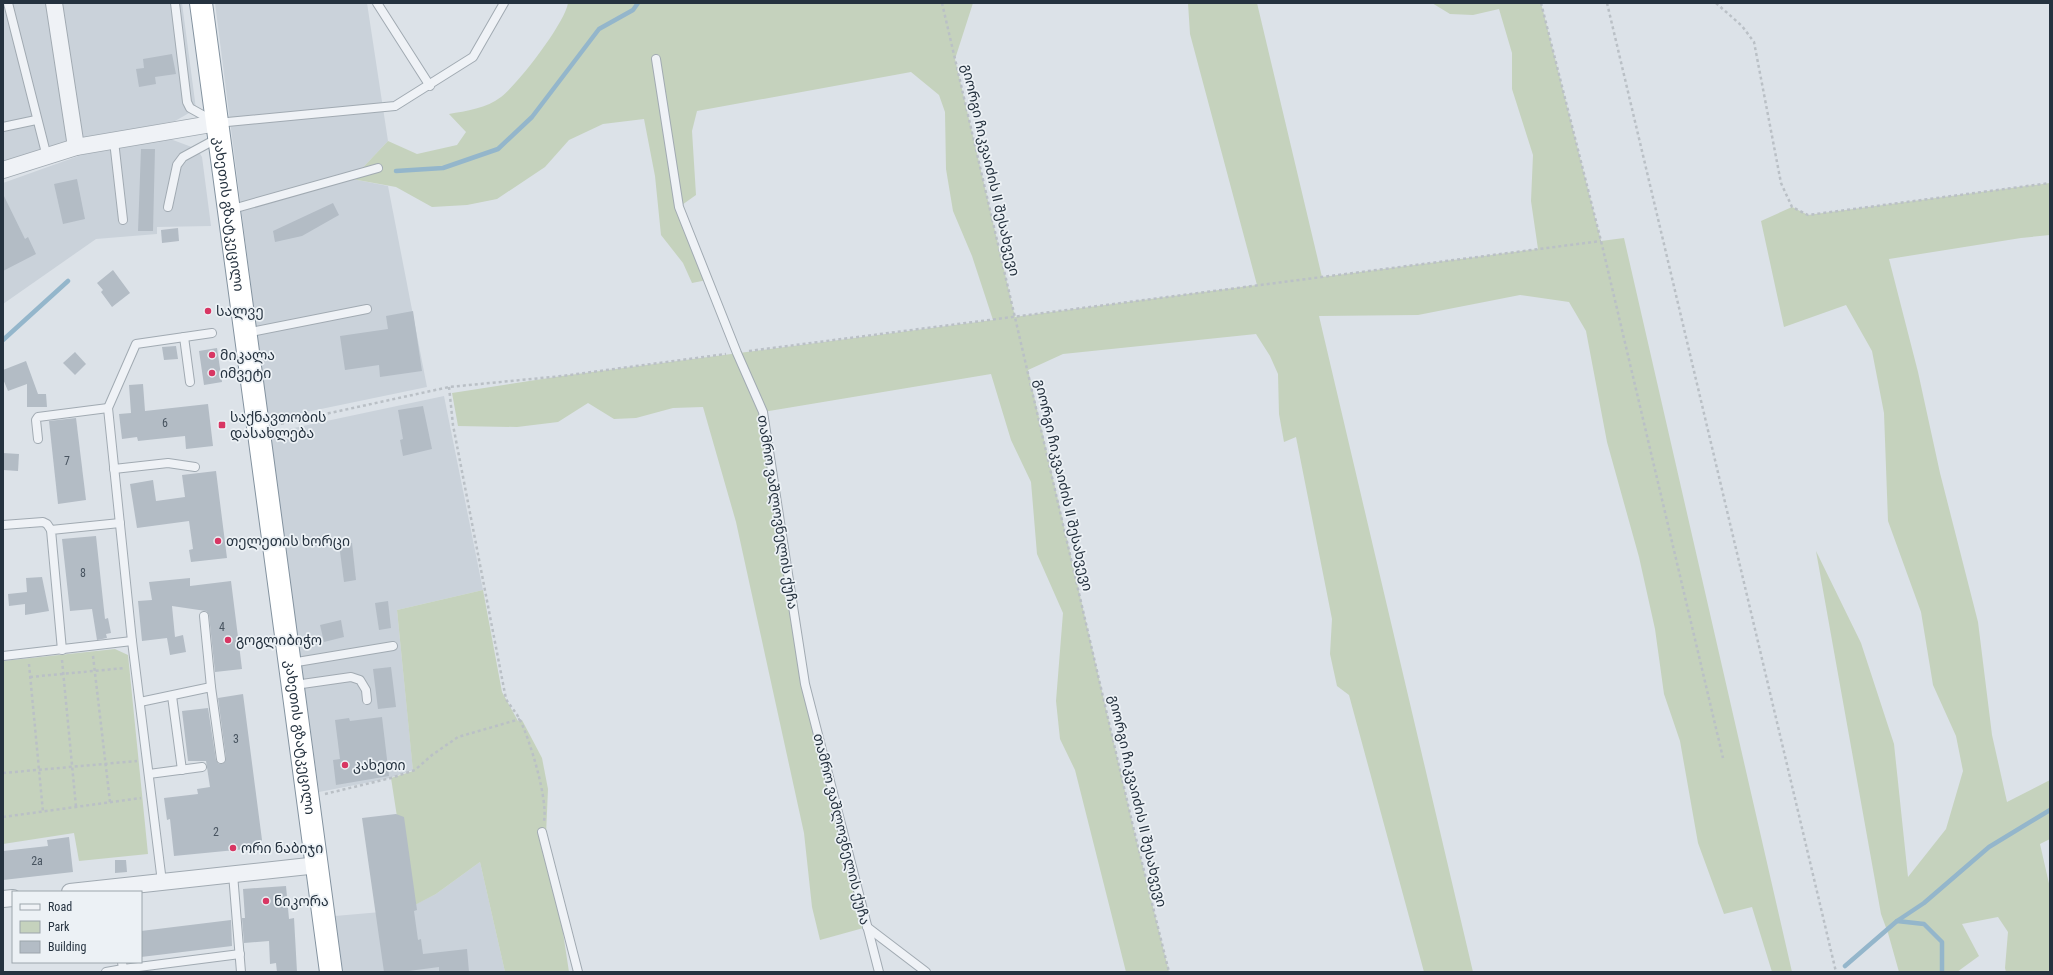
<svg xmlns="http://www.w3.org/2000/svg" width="2053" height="975" font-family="'Roboto Condensed','Noto Sans Georgian',sans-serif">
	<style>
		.built { fill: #cad2da }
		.green { fill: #c5d2bd }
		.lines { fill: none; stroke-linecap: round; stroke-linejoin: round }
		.stream { stroke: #94b6cb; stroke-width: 4.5 }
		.building { fill: #b3bcc5 }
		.lane-casing { stroke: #a1aab2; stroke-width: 10 }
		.street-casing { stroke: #a1aab2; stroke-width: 18 }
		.highway-casing { stroke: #83929f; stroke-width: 24 }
		.path { stroke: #bac0c6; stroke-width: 2.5; stroke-dasharray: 3 3; stroke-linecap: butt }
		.lane { stroke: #eff2f6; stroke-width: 8 }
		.street { stroke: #eff2f6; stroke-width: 16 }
		.highway { stroke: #fff; stroke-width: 22 }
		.poi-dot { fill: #d83663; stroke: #ecf1f5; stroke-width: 1.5 }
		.labels { text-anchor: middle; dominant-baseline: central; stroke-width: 3.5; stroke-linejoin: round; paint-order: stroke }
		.number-label { font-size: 12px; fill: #485460 }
		.street-label { font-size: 14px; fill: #25323f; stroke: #ecf1f5 }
		.poi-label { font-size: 14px; fill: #25323f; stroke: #ecf1f5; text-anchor: start }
	</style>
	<rect width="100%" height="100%" fill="#dce2e8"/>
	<!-- built -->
	<g class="built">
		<polygon points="3,3 182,3 196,109 175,121 82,139 3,163"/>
		<polygon points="215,3 367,3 388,141 352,179 388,186 427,387 268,420"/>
		<polygon points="165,137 197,149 202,157 211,226 157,227 157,234 96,239 3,304 3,183 84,154"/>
		<polygon points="444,396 483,590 397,610 413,770 386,779 319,792 270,433"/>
		<polygon points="480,862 505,972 343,972 335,916 404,910 436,894"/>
	</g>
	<!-- green -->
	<g class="green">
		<path d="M568 3H973L955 59 1015 317 1257 285 1190 34 1188 3H1257L1322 277 1538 249 1531 201 1533 155 1512 89V53L1499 9 1473 15 1450 14 1432 3H1541L1601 241 1624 238 1792 972H1772L1752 907 1724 914 1698 843 1680 741 1664 694 1655 629 1639 557 1607 442 1586 331 1569 302 1520 295 1418 315 1319 316 1473 972H1424L1349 695 1337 686 1330 654 1332 619 1296 437 1284 442 1279 414 1278 374 1270 356 1256 334 1063 354 1028 370 1133 826 1169 972H1126L1075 770 1060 739 1056 701 1063 613 1037 554 1031 482 1011 440 991 374 763 412 805 684 867 927 820 940 812 907 804 833 736 522 703 407 673 408 636 418 614 419 588 403 558 422 517 427 458 426 452 393 562 376 993 320 972 256 953 211 946 169 945 112 939 95 911 72 697 111 692 131 696 195 679 207 707 280 692 283 683 263 661 235 655 176 644 119 603 124 569 140 545 167 497 199 467 205 432 207 396 187 352 179 388 141 417 154 457 145 466 132 449 114C466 111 487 108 501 97 518 84 565 23 568 3Z"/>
		<polygon points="2050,183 2050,235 2021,238 1889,259 1918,372 1940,473 1978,622 1992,735 2007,802 2050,780 2050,839 2040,844 2050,888 2050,972 2006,972 2005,968 2008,932 1998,917 1962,924 1979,956 1957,972 1899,972 1888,933 1881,914 1816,551 1861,643 1894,744 1908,877 1946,829 1963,771 1956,736 1933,685 1921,612 1888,521 1884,413 1872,351 1846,305 1784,327 1761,221 1792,207 1808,215"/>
		<polygon points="483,590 502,692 518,721 522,720 542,758 548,789 545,858 560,913 569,972 505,972 480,862 436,894 411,907 391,778 413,771 397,610"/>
		<polygon points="115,649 128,655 148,854 79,861 74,833 3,844 3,661"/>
	</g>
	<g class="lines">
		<!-- stream -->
		<g class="stream">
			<polyline points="396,171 443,168 498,149 532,117 599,29 633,10 638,3"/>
			<polyline points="3,340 68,281"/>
			<polyline points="1897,921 1924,924 1942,942 1942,972"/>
			<polyline points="1845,966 1897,921 1924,903 1989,847 2050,810"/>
		</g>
	</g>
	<!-- building -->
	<g class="building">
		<polygon points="172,54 176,74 155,77 156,84 139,87 136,69 144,68 143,59"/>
		<polygon points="141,149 155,149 153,231 138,231"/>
		<polygon points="77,179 85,219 63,224 54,184"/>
		<polygon points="3,194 25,239 28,237 36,254 3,271"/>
		<polygon points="333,203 339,215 302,236 275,242 273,231"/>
		<polygon points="178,228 179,241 162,243 161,230"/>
		<polygon points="113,270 130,293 112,307 101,292 103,290 97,283"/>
		<polygon points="413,311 422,371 380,377 379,365 345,370 340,336 388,329 386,316"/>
		<polygon points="176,346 178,359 164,360 162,347"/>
		<polygon points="217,348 222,382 204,385 199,351"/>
		<polygon points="75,352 86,364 75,375 63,363"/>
		<polygon points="26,361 38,394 46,394 47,407 27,407 27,384 8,391 3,379 3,370"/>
		<polygon points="143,384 145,411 208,404 213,446 186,449 185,436 138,441 137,437 122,439 119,414 131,413 129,385"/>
		<polygon points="423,406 432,449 403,456 400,440 403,439 398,410"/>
		<polygon points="76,418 86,500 58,504 49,421"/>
		<polygon points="3,453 19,454 18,471 3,470"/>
		<polygon points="216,471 227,558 191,562 189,550 193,549 189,521 137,528 130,484 153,480 156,501 185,497 182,475"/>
		<polygon points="96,536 105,619 108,618 111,633 106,634 107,638 97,640 92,609 70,611 62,539"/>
		<polygon points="352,543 356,580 344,582 339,544"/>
		<polygon points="42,577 49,611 25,615 25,604 9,606 8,594 27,592 26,578"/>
		<polygon points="190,578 190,586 231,581 242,669 215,672 209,615 206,611 172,606 175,637 183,635 186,652 170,655 167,638 142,641 138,601 152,600 149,582"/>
		<polygon points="388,601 391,628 379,630 375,603"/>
		<polygon points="341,620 344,637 324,642 320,625"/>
		<polygon points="391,667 396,707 378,709 373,669"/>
		<polygon points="243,694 262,840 257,848 174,856 170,819 167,820 164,798 198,794 197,789 210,787 206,761 188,761 182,711 208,708 216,760 219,764 222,764 226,758 218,698"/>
		<polygon points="382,717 389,776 336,785 333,760 340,759 335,720 349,718 350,721"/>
		<polygon points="396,814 404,817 417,910 414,911 418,940 421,939 423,954 467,949 469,972 439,972 439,967 401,972 384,972 362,818"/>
		<polygon points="69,837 73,872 3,880 3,851 48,846 47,840"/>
		<polygon points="115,860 126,860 127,872 115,873"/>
		<polygon points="286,886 289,919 294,918 297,972 277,972 276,963 270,964 269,941 244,943 242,918 245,918 243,889"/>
		<polygon points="231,920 232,946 141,957 141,931"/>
	</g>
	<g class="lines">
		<!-- lane casing -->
		<g class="lane-casing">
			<g id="lane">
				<polyline points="8,3 47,157"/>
				<polyline points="175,3 187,102 190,108 217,123 395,106 473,57 504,3"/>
				<polyline points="377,3 430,86"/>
				<polyline points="656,59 679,207 737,353 763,412 805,684 879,972"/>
				<polyline points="3,127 36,120"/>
				<polyline points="114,141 123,220"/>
				<polyline points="168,207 177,165 183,157 218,138"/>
				<polyline points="229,210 378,168"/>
				<polyline points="246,333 367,309"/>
				<polyline points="184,337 190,382"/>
				<polyline points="38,439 36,420 38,417 108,408"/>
				<polyline points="114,469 168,463 195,467"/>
				<polyline points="3,525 43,522 47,524 51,530"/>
				<polyline points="204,616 211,687"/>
				<polyline points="62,650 51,530 120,523"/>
				<polyline points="3,656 132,641"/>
				<polyline points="291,663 393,646"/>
				<polyline points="295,685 351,677 360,680 366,690 367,700"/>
				<polyline points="172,696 182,770"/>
				<polyline points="140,702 211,687 221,759"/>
				<polyline points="149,774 202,767"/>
				<polyline points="542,832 578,972"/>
				<polyline points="233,874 241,972"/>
				<polyline points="162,882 132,641 108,408 136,344 212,333"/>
				<polyline points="867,927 926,972"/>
				<polyline points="123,969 240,954"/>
				<polyline points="106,972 123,969 122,962"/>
			</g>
		</g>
		<!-- street casing -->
		<g class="street-casing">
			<g id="street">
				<polyline points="54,3 76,147"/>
				<polyline points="3,170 76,147 217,123"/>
				<polyline points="70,892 318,865"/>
				<polyline points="3,899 13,898"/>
			</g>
		</g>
		<!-- highway casing -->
		<g class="highway-casing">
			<g id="highway">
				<path id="s1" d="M201 3C243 326 290 649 331 972"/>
			</g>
		</g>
		<!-- path -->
		<g class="path">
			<polyline points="942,3 1133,826 1169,972"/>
			<polyline points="1541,3 1601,241 1723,758"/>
			<polyline points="1607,3 1836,972"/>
			<polyline points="1716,3 1742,26 1754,42 1781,183 1792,207 1808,215 2050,183"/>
			<polyline points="749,351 1601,241"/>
			<path d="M449 387 453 425 506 699C510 706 516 712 520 720 530 740 548 799 544 821"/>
			<polyline points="275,425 449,387 562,376 726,354"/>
			<polyline points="93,656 110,802"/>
			<polyline points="62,660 76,807"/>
			<polyline points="29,664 43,812"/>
			<polyline points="30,677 125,668"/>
			<polyline points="3,773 137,761"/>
			<polyline points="325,794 391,778 415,770 432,755 458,737 520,719"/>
			<polyline points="3,817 141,798"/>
		</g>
		<!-- lane -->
		<use href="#lane" class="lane"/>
		<!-- street -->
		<use href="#street" class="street"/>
		<!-- highway -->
		<use href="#highway" class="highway"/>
	</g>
	<!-- markers -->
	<g class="poi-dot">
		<circle cx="208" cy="311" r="4"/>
		<circle cx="212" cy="355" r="4"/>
		<circle cx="212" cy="373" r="4"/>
		<rect x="218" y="421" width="8" height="8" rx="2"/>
		<circle cx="218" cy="541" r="4"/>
		<circle cx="228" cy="640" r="4"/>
		<circle cx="345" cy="765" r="4"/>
		<circle cx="233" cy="848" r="4"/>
		<circle cx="266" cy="901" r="4"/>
	</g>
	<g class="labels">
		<!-- number labels -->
		<g class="number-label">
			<text x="165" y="423">6</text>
			<text x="67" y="461">7</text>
			<text x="83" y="573">8</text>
			<text x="222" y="627">4</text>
			<text x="236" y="739">3</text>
			<text x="216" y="832">2</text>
			<text x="37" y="861">2a</text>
		</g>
		<!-- street labels -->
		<g class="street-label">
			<text transform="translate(991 170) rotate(77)">გიორგი ჩიკვაიძის II შესახვევი</text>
			<text stroke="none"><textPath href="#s1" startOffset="213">კახეთის გზატკეცილი</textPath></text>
			<text transform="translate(1064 485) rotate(77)">გიორგი ჩიკვაიძის II შესახვევი</text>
			<text transform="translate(778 512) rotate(81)">თამრო ვაშლოვნელის ქუჩა</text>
			<text stroke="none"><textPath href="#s1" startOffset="741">კახეთის გზატკეცილი</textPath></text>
			<text transform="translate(1138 801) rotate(77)">გიორგი ჩიკვაიძის II შესახვევი</text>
			<text transform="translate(842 829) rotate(76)">თამრო ვაშლოვნელის ქუჩა</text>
		</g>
		<!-- poi labels -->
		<g class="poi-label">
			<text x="216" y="311">სალვე</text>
			<text x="220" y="355">მიკალა</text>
			<text x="220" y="373">იმვეტი</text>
			<text x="230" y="417">საქნავთობის<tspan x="230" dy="16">დასახლება</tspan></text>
			<text x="226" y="541">თელეთის ხორცი</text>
			<text x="236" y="640">გოგლიბიჭო</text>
			<text x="353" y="765">კახეთი</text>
			<text x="241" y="848">ორი ნაბიჯი</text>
			<text x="274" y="901">ნიკორა</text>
		</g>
	</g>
	<!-- border -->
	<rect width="2053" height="975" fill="none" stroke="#25323f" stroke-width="8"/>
	<!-- legend -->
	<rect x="12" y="891" width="130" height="72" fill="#ecf1f5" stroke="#9ca5ac"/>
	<rect x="20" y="904" width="20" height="6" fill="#eff2f6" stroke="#9ca5ac"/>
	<text x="48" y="911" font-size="12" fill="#25323f">Road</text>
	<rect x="20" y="921" width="20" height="12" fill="#c5d2bd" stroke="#9ca5ac"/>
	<text x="48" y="931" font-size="12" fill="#25323f">Park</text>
	<rect x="20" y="941" width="20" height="12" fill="#b3bcc5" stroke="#9ca5ac"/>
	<text x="48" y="951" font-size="12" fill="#25323f">Building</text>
</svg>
